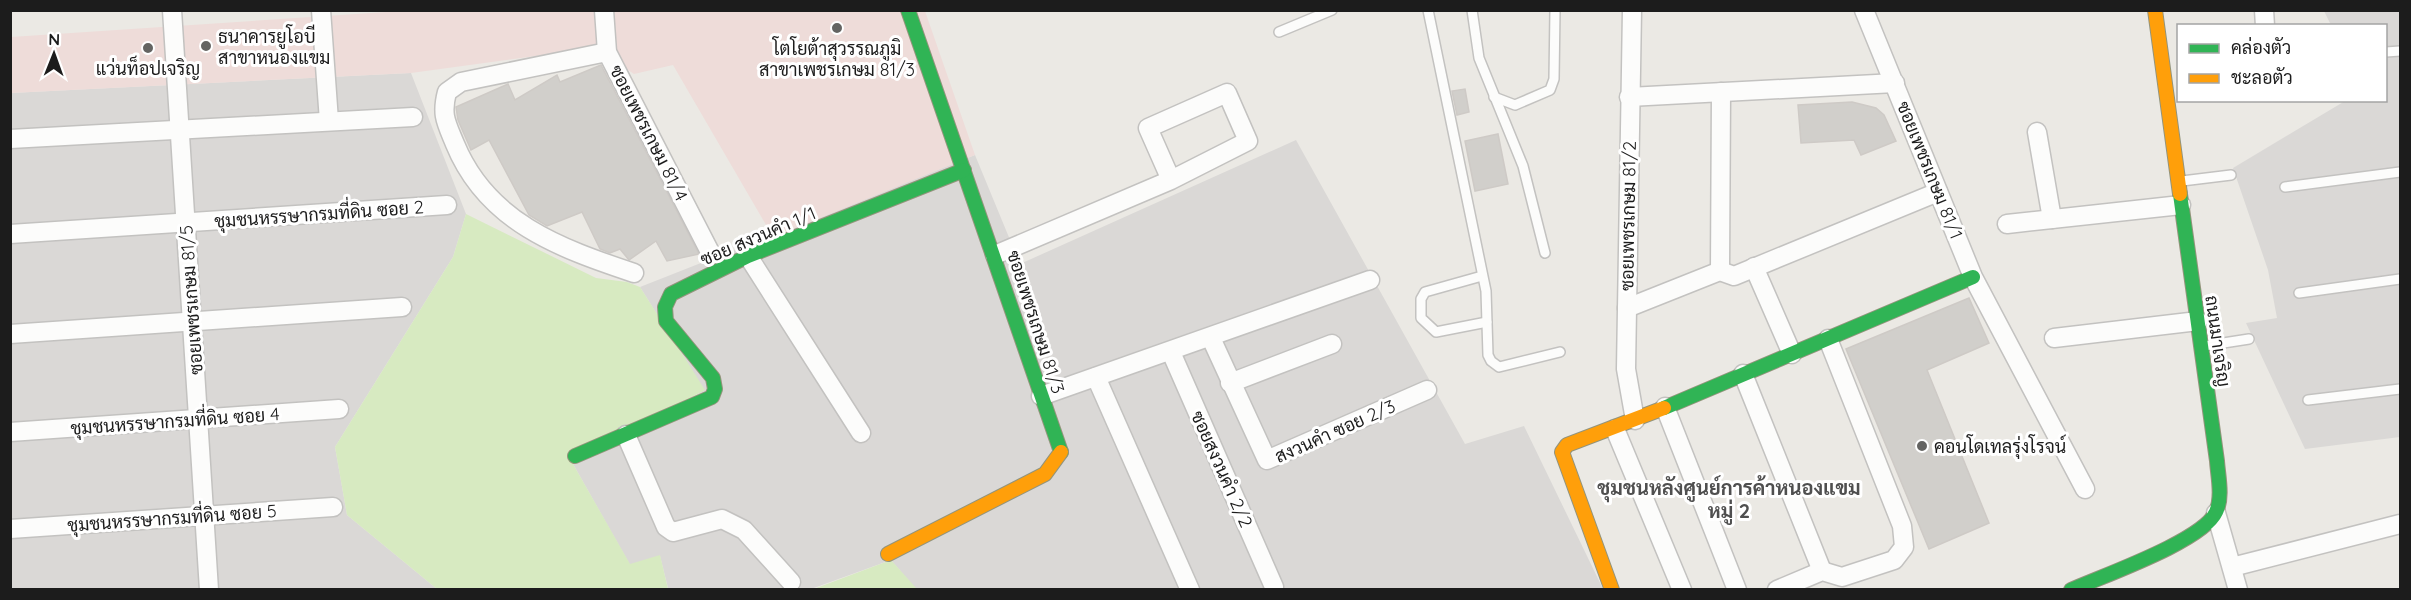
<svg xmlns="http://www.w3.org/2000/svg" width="2411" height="600" font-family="Quicksand,Sarabun,sans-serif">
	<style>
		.residential { fill: #dad8d6 }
		.commercial { fill: #eedcd9 }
		.grass { fill: #d7eac1 }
		.building { fill: #d1cfcb; stroke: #cecac6; stroke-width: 1.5 }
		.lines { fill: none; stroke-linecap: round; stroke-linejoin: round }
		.lane-casing { stroke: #c3c2c0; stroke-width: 12 }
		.street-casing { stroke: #c3c2c0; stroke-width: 21 }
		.fast-casing { stroke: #93947c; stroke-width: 16 }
		.slow-casing { stroke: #93947c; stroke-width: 16 }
		.lane { stroke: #fcfcfb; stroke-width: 9 }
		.street { stroke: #fcfcfb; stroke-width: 18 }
		.fast { stroke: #30b455; stroke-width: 14 }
		.slow { stroke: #ff9f0a; stroke-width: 14 }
		.poi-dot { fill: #646462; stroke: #fff; stroke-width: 2 }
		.labels { text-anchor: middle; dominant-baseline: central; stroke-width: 6; stroke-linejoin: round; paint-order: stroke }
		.poi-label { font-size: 18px; fill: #1c1c1c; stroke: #fff; text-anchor: start }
		.street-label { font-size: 18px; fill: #1c1c1c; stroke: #fff }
		.neighbourhood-label { font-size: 20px; font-weight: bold; fill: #4f4f4f; stroke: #fff }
	</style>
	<rect width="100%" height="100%" fill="#ebe9e4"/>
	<!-- residential -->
	<g class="residential">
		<polygon points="2324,11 2400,11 2400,437 2305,449 2246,323 2277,318 2268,270 2233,168 2345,101 2386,100 2386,26 2331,25"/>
		<polygon points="411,73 466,214 453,257 335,447 347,515 437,589 11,590 11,93"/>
		<polygon points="1296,140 1465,444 1524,426 1603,589 917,590 891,560 811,589 665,589 668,588 660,556 630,565 573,464 704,390 640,287 975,155 1020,264"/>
	</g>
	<!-- commercial -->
	<polygon class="commercial" points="416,10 925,11 975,155 773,237 673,65 634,74 595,48 411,73 11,93 11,37"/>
	<!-- grass -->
	<g class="grass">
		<polygon points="466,214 596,278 627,282 640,287 705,390 573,464 630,564 660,555 668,589 437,589 347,515 335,447 453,257"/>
		<polygon points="891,560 917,589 811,590"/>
	</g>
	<!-- building -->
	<g class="building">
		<polygon points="601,65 699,254 667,261 656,241 629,260 620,249 610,253 600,249 582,212 547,226 529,215 489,140 471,150 458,120 456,107 508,84 515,100 557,75 560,82"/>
		<polygon points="1465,89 1469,112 1457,115 1452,91"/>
		<polygon points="1852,102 1876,108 1884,115 1896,141 1861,155 1854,140 1801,143 1798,105"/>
		<polygon points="1498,134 1508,184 1475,191 1465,141"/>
		<polygon points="1969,298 1989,343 1927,370 1989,523 1929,549 1846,349"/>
	</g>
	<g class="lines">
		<!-- lane casing -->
		<g class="lane-casing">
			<g id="lane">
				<polyline points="1428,10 1486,291 1488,355 1491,361 1499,367 1560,352"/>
				<polyline points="1472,10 1479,58 1523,166 1545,253"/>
				<polyline points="1279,32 1332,10"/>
				<polyline points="2386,52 2400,51"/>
				<polyline points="1494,97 1515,105 1550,90 1554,79 1555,10"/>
				<polyline points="2182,181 2231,175"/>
				<polyline points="2285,187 2400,172"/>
				<polyline points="1482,276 1425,292 1421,299 1421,318 1436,332 1487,322"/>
				<polyline points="2299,293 2400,279"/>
				<polyline points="2204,346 2249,339"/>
				<polyline points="2308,400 2400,389"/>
			</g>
		</g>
		<!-- street casing -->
		<g class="street-casing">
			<g id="street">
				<polyline points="172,10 209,590"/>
				<polyline points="321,10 329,121"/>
				<polyline points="604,10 607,52 710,252"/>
				<polyline points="1632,10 1626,369 1635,420"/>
				<polyline points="1864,10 1973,277 2085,489"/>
				<polyline points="2264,10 2265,26"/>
				<path d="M607 52 461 82 447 92C441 115 446 122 455 144 487 222 559 248 634 273"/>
				<polyline points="1629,97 1895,83"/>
				<polyline points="2037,132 2052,219"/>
				<polyline points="10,139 413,117"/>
				<polyline points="2007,224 2181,205"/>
				<polyline points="10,234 447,205"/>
				<polyline points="995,255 1171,180 1248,141 1227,93 1148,128 1171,180"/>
				<polyline points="748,256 861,433"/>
				<polyline points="1754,267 1792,354"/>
				<polyline points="1720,271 1721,92"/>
				<polyline points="1627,308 1720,271 1734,276 1938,192"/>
				<polyline points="10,334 402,307"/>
				<polyline points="1211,338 1267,460 1427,390"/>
				<polyline points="2054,338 2198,321"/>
				<polyline points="1171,352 1274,587"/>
				<polyline points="1743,374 1822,571"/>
				<polyline points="1096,377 1190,590"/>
				<polyline points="1230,383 1332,344"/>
				<polyline points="1041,396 1370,280"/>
				<polyline points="1665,407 1737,590"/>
				<polyline points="1615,429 1682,590"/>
				<polyline points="10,432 339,409"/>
				<polyline points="626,435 666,527 673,532 722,519 744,530 791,582"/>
				<polyline points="2216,513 2238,590"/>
				<polyline points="10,529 333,507"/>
				<polyline points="2232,567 2400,524"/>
				<polyline points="1777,590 1822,571 1842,577 1894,560 1904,547 1902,526 1828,339"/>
			</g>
		</g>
		<!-- fast casing -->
		<g class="fast-casing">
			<g id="fast">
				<polyline points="908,10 1061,452"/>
				<polyline points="1664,408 1973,277"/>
				<polyline points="575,456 712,397 715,389 713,378 666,321 665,307 671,294 748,256 964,170"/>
				<path d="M2071 590C2102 576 2203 541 2216 512 2223 497 2218 476 2217 461L2180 194"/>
			</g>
		</g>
		<!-- slow casing -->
		<g class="slow-casing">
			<g id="slow">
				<polyline points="2155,10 2180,194"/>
				<polyline points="888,554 1045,474 1061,452"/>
				<polyline points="1612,590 1562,452 1567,445 1664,408"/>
			</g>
		</g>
		<!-- lane -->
		<use href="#lane" class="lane"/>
		<!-- street -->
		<use href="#street" class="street"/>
		<!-- fast -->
		<use href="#fast" class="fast"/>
		<!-- slow -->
		<use href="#slow" class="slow"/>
	</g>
	<!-- markers -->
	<g class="poi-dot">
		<circle cx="837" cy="28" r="6"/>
		<circle cx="206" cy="46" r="6"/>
		<circle cx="148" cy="48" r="6"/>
		<circle cx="1922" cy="446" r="6"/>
	</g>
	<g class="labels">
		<!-- poi labels -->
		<g class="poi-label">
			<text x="218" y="36">ธนาคารยูโอบี<tspan x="218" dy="21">สาขาหนองแขม</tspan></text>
			<text x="837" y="48" text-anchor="middle">โตโยต้าสุวรรณภูมิ<tspan x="837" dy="21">สาขาเพชรเกษม 81/3</tspan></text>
			<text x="148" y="68" text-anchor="middle">แว่นท็อปเจริญ</text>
			<text x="1934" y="446">คอนโดเทลรุ่งโรจน์</text>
		</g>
		<!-- street labels -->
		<g class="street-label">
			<text transform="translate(649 133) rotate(63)">ซอยเพชรเกษม 81/4</text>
			<text transform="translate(1930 170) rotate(68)">ซอยเพชรเกษม 81/1</text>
			<text transform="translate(319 214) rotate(-4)">ชุมชนหรรษากรมที่ดิน ซอย 2</text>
			<text transform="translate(1628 216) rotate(-89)">ซอยเพชรเกษม 81/2</text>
			<text transform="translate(758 236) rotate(-23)">ซอย สงวนคำ 1/1</text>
			<text transform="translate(191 300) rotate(-94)">ซอยเพชรเกษม 81/5</text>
			<text transform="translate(1036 322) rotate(72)">ซอยเพชรเกษม 81/3</text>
			<text transform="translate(2218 341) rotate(82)">ถนนมาเจริญ</text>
			<text transform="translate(175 421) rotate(-4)">ชุมชนหรรษากรมที่ดิน ซอย 4</text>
			<text transform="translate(1335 431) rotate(-24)">สงวนคำ ซอย 2/3</text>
			<text transform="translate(1222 469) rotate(66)">ซอยสงวนคำ 2/2</text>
			<text transform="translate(172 518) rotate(-4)">ชุมชนหรรษากรมที่ดิน ซอย 5</text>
		</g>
		<!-- neighbourhood labels -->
		<g class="neighbourhood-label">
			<text x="1729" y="487">ชุมชนหลังศูนย์การค้าหนองแขม<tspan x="1729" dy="23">หมู่ 2</tspan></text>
		</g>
	</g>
	<!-- border -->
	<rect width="2411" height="600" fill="none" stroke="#1c1c1c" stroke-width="24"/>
	<!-- legend -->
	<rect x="2177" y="24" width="210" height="78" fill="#ffffff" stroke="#a4a4a4" stroke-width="1.5"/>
	<rect x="2189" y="44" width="30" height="9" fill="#30b455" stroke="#a4a4a4" stroke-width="1.5"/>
	<text x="2231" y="54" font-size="18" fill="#1c1c1c">คล่องตัว</text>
	<rect x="2189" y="74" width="30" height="9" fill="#ff9f0a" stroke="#a4a4a4" stroke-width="1.5"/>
	<text x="2231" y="84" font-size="18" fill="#1c1c1c">ชะลอตัว</text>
	<!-- north arrow -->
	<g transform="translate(54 54) rotate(1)" stroke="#ffffff" stroke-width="4.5" paint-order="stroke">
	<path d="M0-4.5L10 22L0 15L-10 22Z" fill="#1c1c1c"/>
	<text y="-9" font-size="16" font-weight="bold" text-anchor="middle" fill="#1c1c1c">N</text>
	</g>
</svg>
